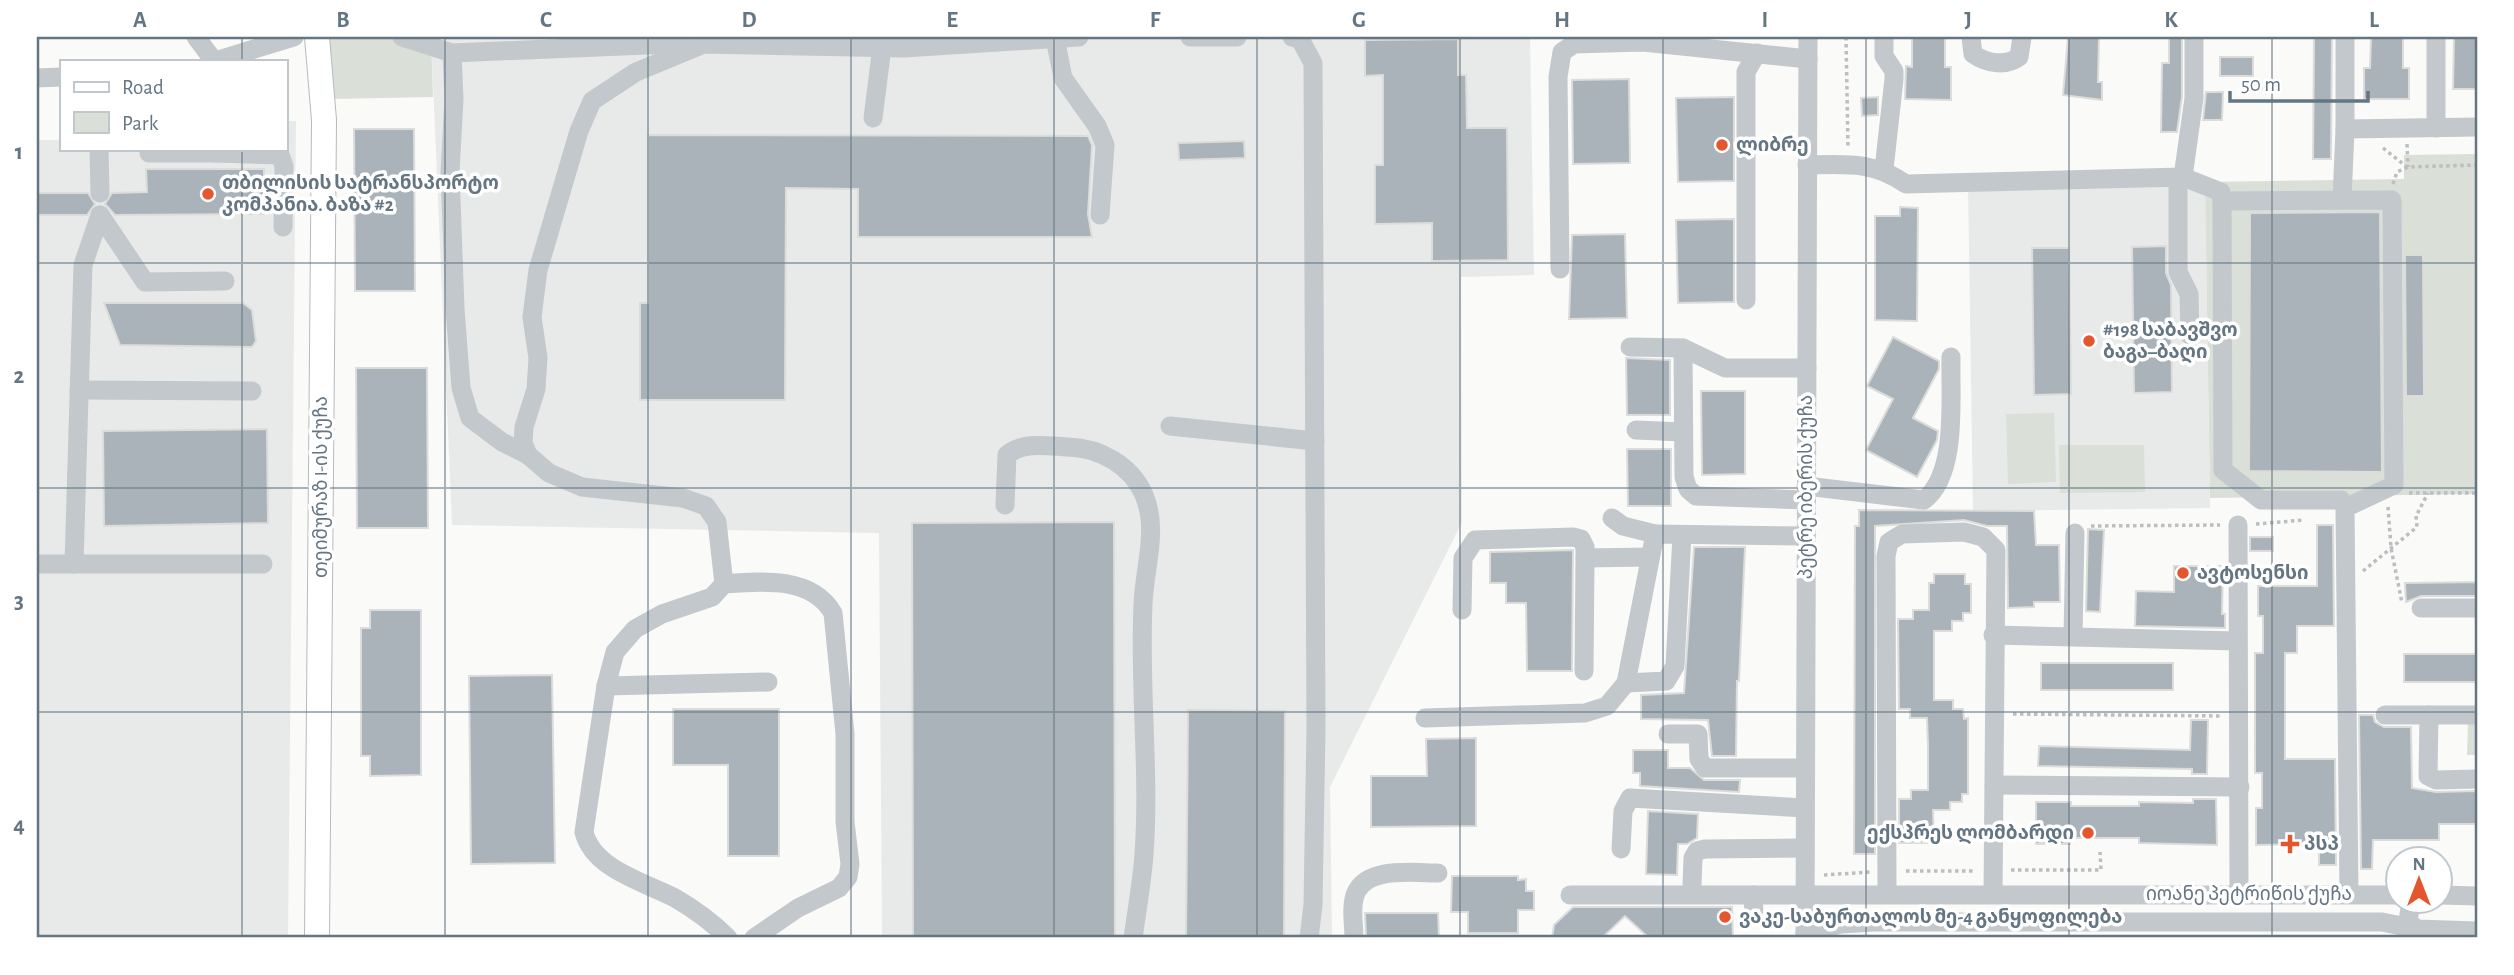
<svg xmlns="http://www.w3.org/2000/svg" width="2514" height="975" font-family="'Alegreya Sans','Noto Sans Georgian',sans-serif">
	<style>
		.built { fill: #e8e9e9 }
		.green { fill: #dadfd7 }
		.building { fill: #aab3b9; stroke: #dcdcda; stroke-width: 2 }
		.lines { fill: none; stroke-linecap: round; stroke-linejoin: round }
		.major-casing { stroke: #b5babe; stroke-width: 26 }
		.path { stroke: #bbbfc2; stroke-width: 3.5; stroke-dasharray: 3.5 3.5; stroke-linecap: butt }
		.minor { stroke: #c3c8cc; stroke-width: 19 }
		.major { stroke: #fff; stroke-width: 24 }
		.grid { fill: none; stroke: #657683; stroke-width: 2; stroke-opacity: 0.55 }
		.poi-dot { fill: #e4572e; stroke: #fff; stroke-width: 2.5 }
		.labels { text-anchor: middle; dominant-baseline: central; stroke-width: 7; stroke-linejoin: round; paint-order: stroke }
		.poi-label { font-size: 19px; font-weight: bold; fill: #657683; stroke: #fff; text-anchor: start }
		.street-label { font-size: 19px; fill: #657683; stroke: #fff }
		.neatline { fill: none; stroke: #657683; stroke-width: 2.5 }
		.grid-label { font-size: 23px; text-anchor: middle; font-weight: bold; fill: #657683 }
	</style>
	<rect width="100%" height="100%" fill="#fafaf8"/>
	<!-- built -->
	<g class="built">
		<polygon points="431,37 1530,37 1534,275 1461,277 1462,522 1330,787 1332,938 882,938 879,533 452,525"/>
		<polygon points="285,121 296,121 288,938 37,938 37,140 61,140 61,149 285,149"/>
		<polygon points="2205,182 2210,508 1973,511 1968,185"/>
	</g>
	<!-- green -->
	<g class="green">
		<polygon points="330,37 431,37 433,97 332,99"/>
		<polygon points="2477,154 2477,494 2210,498 2205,182 2404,179 2404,155"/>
		<polygon points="2054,413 2056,482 2008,484 2006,414"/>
		<polygon points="2059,445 2144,445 2145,492 2060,493"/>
		<polygon points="2468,722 2477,722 2477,755 2467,755"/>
	</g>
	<!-- building -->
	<g class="building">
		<polygon points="1912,37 1945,37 1945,67 1951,67 1951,100 1905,99 1906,66 1912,67"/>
		<polygon points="2068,37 2099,37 2098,82 2102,82 2102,100 2063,95"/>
		<polygon points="2169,37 2182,37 2182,97 2177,132 2161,132 2162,63 2169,63"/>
		<polygon points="2314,37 2332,37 2331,159 2313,159"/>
		<polygon points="2371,37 2403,37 2403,68 2409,68 2409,99 2364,99 2364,68 2370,68"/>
		<polygon points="2454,37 2477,37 2477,89 2453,89"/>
		<polygon points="1458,39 1458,75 1466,75 1467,128 1507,128 1508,260 1432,261 1432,223 1375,224 1375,165 1383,165 1383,75 1365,76 1365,40"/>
		<rect x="2220" y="57" width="33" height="19"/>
		<polygon points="1629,79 1630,163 1573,164 1572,80"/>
		<polygon points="2206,92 2223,92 2222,120 2203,120"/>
		<polygon points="1734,97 1734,181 1678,182 1676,98"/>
		<polygon points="1878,97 1878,115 1862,116 1861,98"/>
		<polygon points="354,129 414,129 415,291 355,291"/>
		<polygon points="648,135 1088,136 1092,145 1088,214 1092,237 858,237 858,189 786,188 785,400 640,400 640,303 648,303"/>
		<polygon points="1244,141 1245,158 1179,160 1178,143"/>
		<polygon points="146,169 264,169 264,214 115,215 105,204 112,193 147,192"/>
		<polygon points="37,193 88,193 95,204 87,215 37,215"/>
		<polygon points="1900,207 1918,208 1917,321 1875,320 1875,216 1900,216"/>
		<polygon points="2380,212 2382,472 2249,471 2250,213"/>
		<polygon points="1734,219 1734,302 1678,303 1676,220"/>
		<polygon points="1625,234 1627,318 1569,319 1572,235"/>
		<polygon points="2166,246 2166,273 2171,285 2172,392 2134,393 2132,247"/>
		<polygon points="2032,248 2069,248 2071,394 2034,395"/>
		<polygon points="2405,255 2423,255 2424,396 2406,396"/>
		<polygon points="104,303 243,303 252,310 256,341 252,347 120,345"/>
		<polygon points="1893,337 1939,361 1939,369 1913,418 1938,431 1937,440 1917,477 1866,450 1893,399 1867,386"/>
		<polygon points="1626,358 1670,360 1670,415 1627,415"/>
		<polygon points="356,368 427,368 428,528 357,528"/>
		<polygon points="1701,391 1745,391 1745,474 1702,475"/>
		<polygon points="267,429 268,523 104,526 103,431"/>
		<polygon points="1627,449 1671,449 1671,506 1628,506"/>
		<polygon points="1859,510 2034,511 2036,545 2059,545 2060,602 2034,602 2034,607 2008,608 2007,526 1987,526 1964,520 1875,526 1875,854 1854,854 1855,526 1859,526"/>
		<polygon points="1114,522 1115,938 913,938 912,523"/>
		<polygon points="2317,525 2333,525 2334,626 2297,626 2297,653 2285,653 2285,759 2335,759 2336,865 2319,865 2319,844 2256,845 2256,808 2262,808 2262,773 2255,773 2255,653 2263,653 2263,616 2258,616 2258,586 2317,586"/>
		<polygon points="2088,529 2104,530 2100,612 2086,611"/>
		<rect x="2250" y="537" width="23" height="14"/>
		<polygon points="1694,547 1745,547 1739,681 1737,681 1736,756 1712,756 1708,720 1641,719 1641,695 1684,693"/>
		<polygon points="1573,550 1572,671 1527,671 1526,603 1506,603 1506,583 1490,583 1490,552"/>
		<polygon points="2174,566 2223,566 2222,614 2225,614 2225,628 2135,626 2136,591 2174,592"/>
		<polygon points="1934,574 1965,574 1965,584 1971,584 1971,613 1963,613 1963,621 1952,621 1952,631 1934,631 1934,700 1953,700 1953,709 1963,709 1964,719 1968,718 1968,794 1962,794 1962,802 1950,802 1950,810 1933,810 1934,837 1928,837 1928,843 1899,843 1899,799 1911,799 1911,790 1928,790 1928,745 1927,718 1910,718 1910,709 1899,709 1898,619 1913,619 1913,610 1929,610 1929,583 1934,583"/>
		<polygon points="2477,582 2477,596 2421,596 2406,602 2405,583"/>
		<polygon points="370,610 421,610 421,775 370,776 370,756 361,756 361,628 370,628"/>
		<rect x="2404" y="654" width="73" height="28"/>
		<rect x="2041" y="663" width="132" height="27"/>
		<polygon points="552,675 555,863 471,864 469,676"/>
		<polygon points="673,709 779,709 779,856 728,856 728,765 673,765"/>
		<polygon points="1188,710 1285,711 1284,938 1186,938"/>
		<polygon points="2359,715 2373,715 2375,722 2384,727 2411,727 2412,788 2436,792 2477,791 2477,824 2439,824 2439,840 2373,840 2372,869 2361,869"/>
		<polygon points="2191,720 2208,720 2207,774 2192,774 2192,769 2038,766 2039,746 2190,750"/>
		<polygon points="1476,738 1476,826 1371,827 1371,776 1427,776 1426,739"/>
		<polygon points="1633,750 1668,750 1668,768 1690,768 1704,780 1740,780 1739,792 1640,786 1640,773 1633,773"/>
		<polygon points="2193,799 2216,799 2217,845 2139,843 2139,838 2070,838 2070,844 2036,844 2036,802 2071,802 2071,806 2139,806 2139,802 2193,803"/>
		<polygon points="1648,811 1698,814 1697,838 1687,844 1678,844 1677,875 1646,874"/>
		<polygon points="1452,876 1518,876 1518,880 1526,879 1526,891 1534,891 1534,910 1518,910 1518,933 1468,933 1468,912 1451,912"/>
		<polygon points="1573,907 1732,907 1733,938 1649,938 1625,916 1602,938 1552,938 1554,925"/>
		<polygon points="1365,913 1438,913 1439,938 1366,938"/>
	</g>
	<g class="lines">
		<!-- major casing -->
		<g class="major-casing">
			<polyline id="major" points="317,37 324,120 317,938"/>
		</g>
		<!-- path -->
		<g class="path">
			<polyline points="1846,37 1848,147"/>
			<polyline points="2407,144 2408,167"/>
			<polyline points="2383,148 2407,167"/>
			<polyline points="2393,184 2397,172 2408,167 2477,165"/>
			<polyline points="2409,493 2477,493"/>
			<polyline points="2388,507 2391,548 2402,603"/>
			<polyline points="2256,524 2304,520"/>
			<polyline points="2091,526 2220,525"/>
			<polyline points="2363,571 2417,527 2416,516 2428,493"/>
			<polyline points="2013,714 2223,716"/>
			<polyline points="2011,870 2101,870 2100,852"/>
			<polyline points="1906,871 1975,871"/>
			<polyline points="1824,875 1870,872"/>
		</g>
		<!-- minor -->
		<g class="minor">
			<polyline points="196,37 214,61"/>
			<polyline points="402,37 452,53 695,43"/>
			<polyline points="1190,37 1237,37"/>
			<polyline points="1292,37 1300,39 1313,63 1316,728 1313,905 1309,938"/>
			<polyline points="1884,37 1884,56 1894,71 1894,79 1884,169"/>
			<path d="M1971 37 1973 54C1986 63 2005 67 2019 57L2022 37"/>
			<polyline points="2345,37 2345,129 2477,127"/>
			<polyline points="2436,37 2436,128"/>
			<polyline points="1055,38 1063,78 1097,126 1105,145 1100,215"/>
			<polyline points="452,53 454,99 450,172 455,309 461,388 470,418 502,442 528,455"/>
			<polyline points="215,61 294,37"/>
			<polyline points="37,78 61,77"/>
			<polyline points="873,118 882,47"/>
			<polyline points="99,149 100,193"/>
			<polyline points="216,149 216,153 280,155 284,166 283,227"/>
			<polyline points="149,153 216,153"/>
			<path d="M1807 165C1846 164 1873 161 1906 184L2183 177 2194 98V37"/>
			<polyline points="2178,177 2178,272 2189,294 2190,335"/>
			<polyline points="2183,177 2221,192 2222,201"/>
			<polyline points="2342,200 2345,129"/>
			<polyline points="100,215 145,282 225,281"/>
			<polyline points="1560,269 1558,77 1562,52 1574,44 1643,42 1808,59"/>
			<polyline points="1746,300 1746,72 1757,53"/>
			<polyline points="1630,347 1683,348 1725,368 1807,368"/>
			<polyline points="1683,348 1684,477 1688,489 1696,496 1806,500"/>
			<polyline points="79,390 252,391"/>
			<polyline points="1170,426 1315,441"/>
			<polyline points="1636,430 1683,432"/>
			<path d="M1806 486 1924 500C1958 474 1950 398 1951 357"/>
			<path d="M1005 505 1007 455C1023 441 1048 446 1068 447 1100 448 1131 465 1144 495 1159 530 1144 569 1143 605 1139 688 1150 772 1144 854 1142 882 1137 910 1133 938"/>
			<polyline points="2345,508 2394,485 2392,200 2222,201 2223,470 2261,500 2341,500 2345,508 2349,894"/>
			<polyline points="1612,518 1623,526 1655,534"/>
			<polyline points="2238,525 2239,894"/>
			<polyline points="37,564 263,564"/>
			<polyline points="74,564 83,265 100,215"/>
			<path d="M724 584 712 597 662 614 635 629 615 652 606 686 584 832C593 869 644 882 675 898 694 909 713 923 728 938"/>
			<polyline points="2421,608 2477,608"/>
			<polyline points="1462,610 1463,558 1475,540 1573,537 1581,539 1585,547 1585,558 1649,557"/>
			<polyline points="1993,635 2237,641"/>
			<polyline points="2073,636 2075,533"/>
			<polyline points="1584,671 1585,558"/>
			<polyline points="1626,683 1666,681 1675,666 1682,535"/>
			<polyline points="606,686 768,682"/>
			<polyline points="2385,715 2477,715"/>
			<polyline points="2429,715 2428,776 2436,780 2477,779"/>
			<polyline points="1425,718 1585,713 1607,706 1626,683 1655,534 1806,536"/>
			<polyline points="1668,734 1698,734 1699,759 1705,768 1805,768"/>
			<polyline points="1994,785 2240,787"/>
			<polyline points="1621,849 1623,811 1630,798 1805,808"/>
			<polyline points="1692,885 1693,858 1697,851 1705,849 1805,848"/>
			<polyline points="1887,894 1886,556 1889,542 1902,534 1964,532 1983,537 1996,550 1993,894"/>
			<polyline points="1570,895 2398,895"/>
			<polyline points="1753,895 1754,915"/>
			<polyline points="2440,895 2477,896"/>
			<polyline points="2411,902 2408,921 2416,929"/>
			<polyline points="1805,933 1841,924 1874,922 2382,922 2416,929 2477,931"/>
			<path d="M754 938 798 908 839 888 848 877 850 864 845 822V734L833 613C811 576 761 581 724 584L717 522 706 506 683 498 582 487 549 473 528 455 523 443 524 427 536 389 538 358 532 317 538 270 579 131 592 101 636 72 704 44 904 48 1079 37"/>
			<path d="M1354 938C1354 926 1351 911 1354 899 1361 865 1414 873 1438 873"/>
			<polyline points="1805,938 1808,37"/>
		</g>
		<!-- major -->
		<use href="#major" class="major"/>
	</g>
	<!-- grid -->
	<path class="grid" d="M242 37V61M445 37V938M648 37V938M851 37V938M1054 37V938M1257 37V938M1460 37V938M1663 37V938M1866 37V938M2069 37V938M2272 37V938M242 149V938M37 263H2477M37 488H2477M37 712H2477"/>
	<!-- markers -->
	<g class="poi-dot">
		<circle cx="1722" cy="145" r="7"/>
		<circle cx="208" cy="194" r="7"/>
		<circle cx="2089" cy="341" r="7"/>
		<circle cx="2183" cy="573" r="7"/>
		<circle cx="2088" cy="833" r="7"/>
		<path d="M2286.5 833.5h7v7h7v7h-7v7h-7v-7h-7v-7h7z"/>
		<circle cx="1725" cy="917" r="7"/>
	</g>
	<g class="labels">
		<!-- poi labels -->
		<g class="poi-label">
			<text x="1736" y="145">ლიბრე</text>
			<text x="222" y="183">თბილისის სატრანსპორტო<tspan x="222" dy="22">კომპანია. ბაზა #2</tspan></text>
			<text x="2103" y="330">#198 საბავშვო<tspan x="2103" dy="22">ბაგა–ბაღი</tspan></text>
			<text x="2197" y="573">ავტოსენსი</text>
			<text x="2074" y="833" text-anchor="end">ექსპრეს ლომბარდი</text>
			<text x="2304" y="844">პსპ</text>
			<text x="1739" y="917">ვაკე-საბურთალოს მე-4 განყოფილება</text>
		</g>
		<!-- street labels -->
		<g class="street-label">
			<text transform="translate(321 487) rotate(-90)">თეიმურაზ I-ის ქუჩა</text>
			<text transform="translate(1806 487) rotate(-90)">პეტრე იბერის ქუჩა</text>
			<text x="2249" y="894">იოანე პეტრიწის ქუჩა</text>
		</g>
	</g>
	<!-- border -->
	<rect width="2514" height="975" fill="none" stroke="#ffffff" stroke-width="77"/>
	<!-- legend -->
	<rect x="60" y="60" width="228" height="91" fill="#ffffff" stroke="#c1c8cd" stroke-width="2"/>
	<rect x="74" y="82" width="35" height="10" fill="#ffffff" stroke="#c1c8cd" stroke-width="2"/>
	<text x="122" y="94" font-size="21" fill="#657683">Road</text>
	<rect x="74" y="112" width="35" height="21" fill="#dadfd7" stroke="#c1c8cd" stroke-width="2"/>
	<text x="122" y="130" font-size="21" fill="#657683">Park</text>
	<!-- north arrow -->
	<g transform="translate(2419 880)"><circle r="33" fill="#ffffff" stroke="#c1c8cd" stroke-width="2"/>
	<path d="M0-5L12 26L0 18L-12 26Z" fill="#e4572e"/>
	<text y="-10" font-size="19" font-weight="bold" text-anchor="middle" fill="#657683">N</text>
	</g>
	<!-- scale -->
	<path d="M2230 91v10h138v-10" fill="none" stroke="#657683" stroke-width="3.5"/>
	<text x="2241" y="91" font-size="21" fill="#657683" stroke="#ffffff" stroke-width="5" paint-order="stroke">50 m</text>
	<rect x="38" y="38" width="2438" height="898" class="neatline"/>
	<g class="grid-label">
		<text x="140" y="27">A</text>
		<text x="343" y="27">B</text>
		<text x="546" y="27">C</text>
		<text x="749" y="27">D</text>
		<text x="952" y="27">E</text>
		<text x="1155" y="27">F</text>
		<text x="1359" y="27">G</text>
		<text x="1562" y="27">H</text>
		<text x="1765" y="27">I</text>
		<text x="1968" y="27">J</text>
		<text x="2171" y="27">K</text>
		<text x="2374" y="27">L</text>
		<text x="19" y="159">1</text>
		<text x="19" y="383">2</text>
		<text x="19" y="608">3</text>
		<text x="19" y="832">4</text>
	</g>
</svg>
